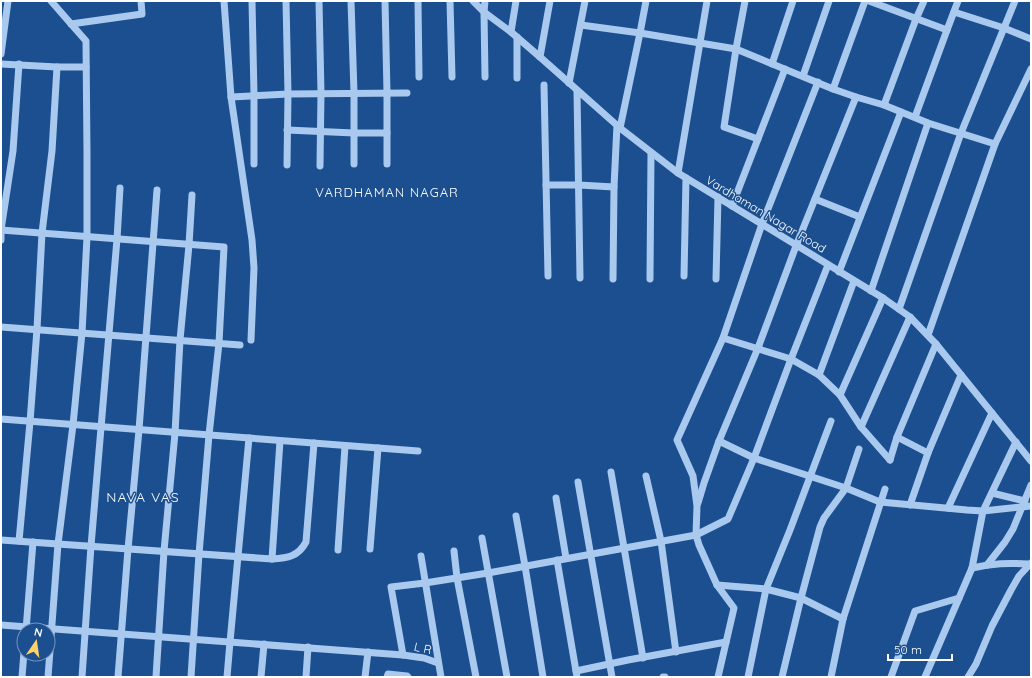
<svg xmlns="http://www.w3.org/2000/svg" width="1032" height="678" font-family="Quicksand,sans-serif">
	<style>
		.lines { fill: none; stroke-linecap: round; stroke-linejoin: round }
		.minor { stroke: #a9c9ee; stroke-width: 7 }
		.labels { text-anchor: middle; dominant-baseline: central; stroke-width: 3; stroke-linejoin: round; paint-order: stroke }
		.street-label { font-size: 12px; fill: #fff; stroke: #1b4f8f }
		.neighbourhood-label { font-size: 13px; letter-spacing: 1px; fill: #fff; stroke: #1b4f8f }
		.quarter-label { font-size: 14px; letter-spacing: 1px; fill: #fff; stroke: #1b4f8f }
	</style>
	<rect width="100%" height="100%" fill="#1b4f8f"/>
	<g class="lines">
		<!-- minor -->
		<g class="minor">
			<polyline points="224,1 231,97 252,240 254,268 251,340"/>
			<polyline points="252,1 254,95 254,164"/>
			<polyline points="286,1 288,94 287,165"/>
			<polyline points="319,1 321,93 320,166"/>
			<polyline points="351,1 354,93 354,164"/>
			<polyline points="385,1 387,93 387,164"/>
			<polyline points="418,1 419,77"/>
			<polyline points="450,1 452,77"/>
			<polyline points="473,1 484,12 511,32 540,57 620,128 678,173 883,298 910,317 936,344 1031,461"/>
			<polyline points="745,1 736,49 724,127 758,139"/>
			<polyline points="869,1 947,30"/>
			<polyline points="954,12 1004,28 1031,39"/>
			<polyline points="71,24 142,14 141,1"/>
			<polyline points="581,25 640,33 736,49 833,89 856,97 884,105 928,123 995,144"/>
			<polyline points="511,32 516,1"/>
			<polyline points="1,54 8,1"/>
			<polyline points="540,57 550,1"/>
			<polyline points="1,64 57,67 86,67"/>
			<polyline points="772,64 793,1"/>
			<polyline points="803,76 829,1"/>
			<polyline points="485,77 484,12 485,1"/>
			<polyline points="517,78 517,37"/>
			<polyline points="569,83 585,1"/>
			<polyline points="544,85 548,276"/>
			<polyline points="833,89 865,1"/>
			<polyline points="577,91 580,278"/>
			<polyline points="231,97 288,94 407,93"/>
			<polyline points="884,105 916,19 924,1"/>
			<polyline points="915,117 947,30 958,1"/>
			<polyline points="620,128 640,33 646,1"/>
			<polyline points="287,130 354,133 387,133"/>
			<polyline points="678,173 707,1"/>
			<polyline points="546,185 579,185 614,187"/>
			<polyline points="815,199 860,217"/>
			<polyline points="732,206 785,69"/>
			<polyline points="1,230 224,247 219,343 209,435 199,554 191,677"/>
			<polyline points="1,240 1,230 13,151 19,64"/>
			<polyline points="839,272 901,112"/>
			<polyline points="684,276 686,178"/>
			<polyline points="613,279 614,187 617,125"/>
			<polyline points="650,279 651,153"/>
			<polyline points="716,279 718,197"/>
			<polyline points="871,291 928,123"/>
			<polyline points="899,309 961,133 1015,1"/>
			<polyline points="1,327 240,345"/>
			<polyline points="928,335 995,144 1031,69"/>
			<polyline points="723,338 791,359 819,375 840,395 861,427 890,460"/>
			<polyline points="819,375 854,281"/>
			<polyline points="840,395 883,298"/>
			<polyline points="1,419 418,451"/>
			<polyline points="861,427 910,317"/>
			<polyline points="897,437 928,453"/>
			<polyline points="719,441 754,458 846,488 880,502 967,510 983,511 1031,506"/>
			<polyline points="890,460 897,437 936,344"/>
			<polyline points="611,472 643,658"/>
			<polyline points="646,476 661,541 676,652"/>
			<polyline points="578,482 612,677"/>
			<polyline points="992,493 1025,501"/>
			<polyline points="556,498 566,558"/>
			<polyline points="698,503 704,483 719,441 758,348 796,246 856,97"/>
			<polyline points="910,505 928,453 961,375"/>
			<polyline points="948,508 992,413"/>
			<polyline points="516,516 525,566 543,677"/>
			<polyline points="482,538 507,677"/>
			<path d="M1 540 272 559C287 558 298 557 306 542L314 443"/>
			<polyline points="19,541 30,422 37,329 42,233 52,151 57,67"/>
			<polyline points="370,549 378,448"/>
			<polyline points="338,550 345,446"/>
			<polyline points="454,551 457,578 476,677"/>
			<polyline points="421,556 441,677"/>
			<polyline points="272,559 280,441"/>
			<polyline points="557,560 577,677"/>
			<polyline points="987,565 1005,542 1013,529 1031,485"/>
			<path d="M972 568C993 563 1008 563 1029 564"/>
			<polyline points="717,585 766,589 801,598 843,619"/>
			<polyline points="1,625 403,655 424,658 438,663"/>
			<polyline points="26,630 33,542"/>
			<polyline points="403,655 391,587 425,583 488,573 696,535 728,519 754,458 791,359 828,265"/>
			<polyline points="576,671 628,660 726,642"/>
			<polyline points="22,677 24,652"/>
			<polyline points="48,677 58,544 73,425 82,333 87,237 87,154 86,41 51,1"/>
			<polyline points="82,677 91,546 117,239 120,188"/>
			<polyline points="118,677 128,549 139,430 157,190"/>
			<polyline points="156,677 164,551 175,433 180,340 189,245 192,195"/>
			<polyline points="227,677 230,642 249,438"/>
			<polyline points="261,677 264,644"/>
			<polyline points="306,677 308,647"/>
			<polyline points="365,677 368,652"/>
			<polyline points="387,677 388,674 407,676 408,677"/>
			<polyline points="663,677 665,677"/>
			<polyline points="718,677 734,608 717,585 699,545 696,535 697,506 693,476 677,440 723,338 762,224 818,82"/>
			<polyline points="748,677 766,589 790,530 831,421"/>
			<polyline points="782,677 801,598 820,527 824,518 846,488 859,449"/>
			<polyline points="831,677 843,619 885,489"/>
			<polyline points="891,677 915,611 959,598"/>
			<polyline points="925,677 972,568 983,511 1016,442"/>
			<polyline points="968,677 976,664 992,626 1011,590 1019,576 1031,563"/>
		</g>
	</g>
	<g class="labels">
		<!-- street labels -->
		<g class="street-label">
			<text transform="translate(766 214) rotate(31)">Vardhaman Nagar Road</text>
			<text transform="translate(423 648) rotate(13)">L R</text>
		</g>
		<!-- neighbourhood labels -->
		<g class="neighbourhood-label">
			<text x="387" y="192">VARDHAMAN NAGAR</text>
		</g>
		<!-- quarter labels -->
		<g class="quarter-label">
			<text x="143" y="497">NAVA VAS</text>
		</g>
	</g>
	<!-- border -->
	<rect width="1032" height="678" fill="none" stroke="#ffffff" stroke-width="4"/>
	<!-- north arrow -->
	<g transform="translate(36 642) rotate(13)"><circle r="19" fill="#1b4f8f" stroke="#7695bc"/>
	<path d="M0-3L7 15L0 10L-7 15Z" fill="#ffd166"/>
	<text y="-6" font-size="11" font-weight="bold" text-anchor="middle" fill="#ffffff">N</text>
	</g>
	<!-- scale -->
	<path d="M888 654v6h64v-6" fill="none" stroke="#ffffff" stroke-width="2"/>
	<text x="894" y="654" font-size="12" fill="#ffffff" stroke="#1b4f8f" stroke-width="3" paint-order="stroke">50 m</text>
</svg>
